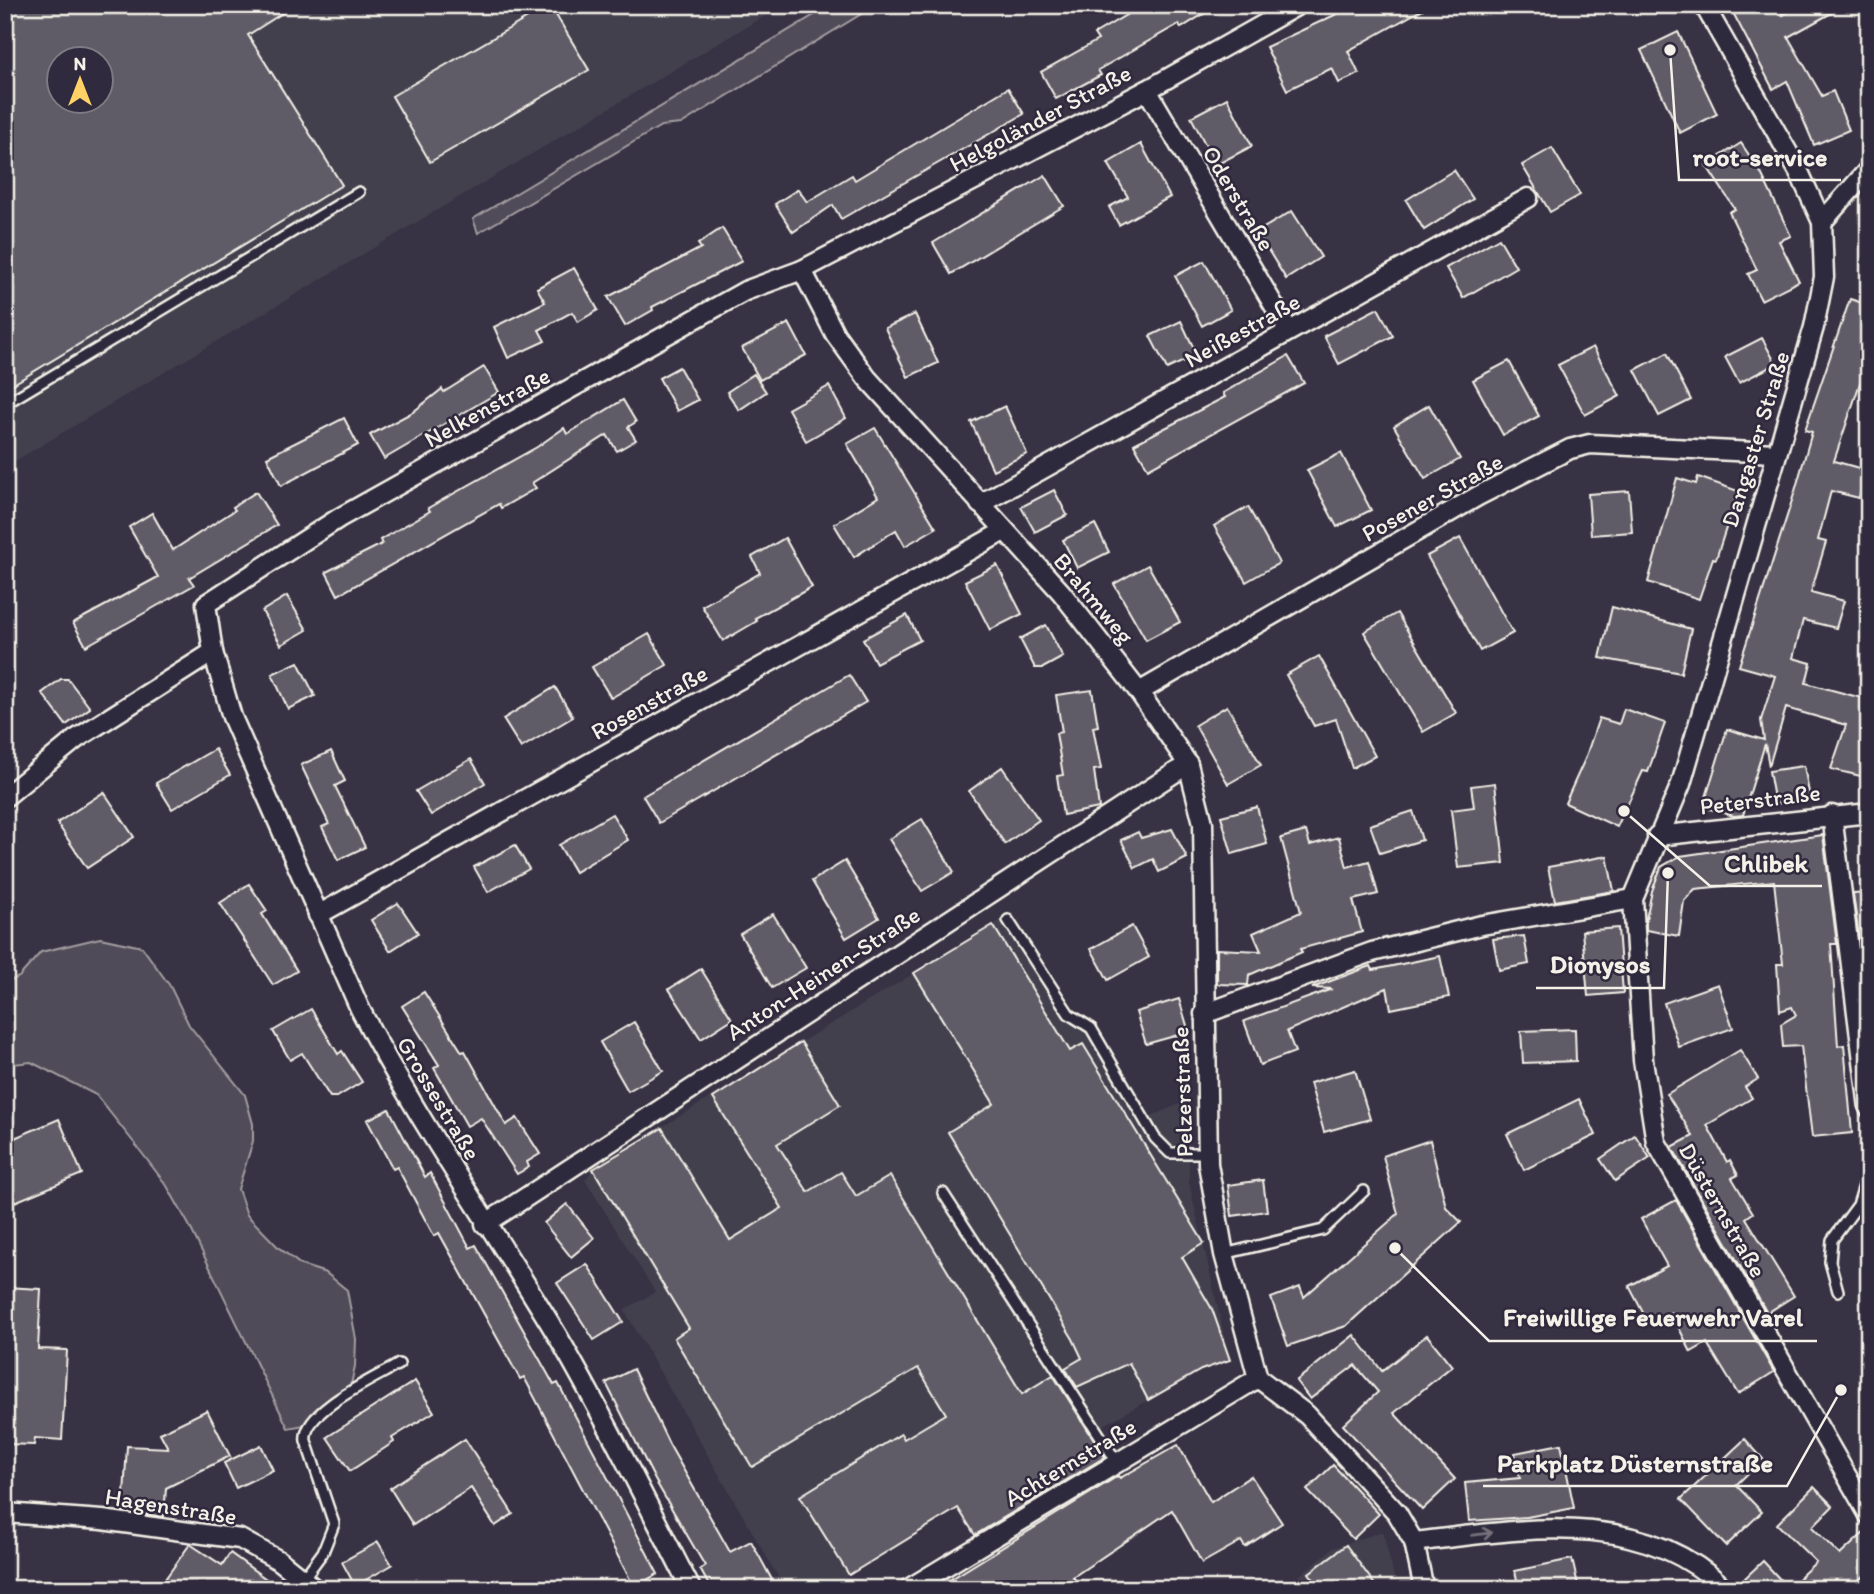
<svg xmlns="http://www.w3.org/2000/svg" width="1874" height="1594" font-family="Itim,sans-serif">
	<style>
		.built { fill: #433f4e; fill-rule: evenodd }
		.green { fill: #504b59; stroke: #a29ea0; stroke-width: 2 }
		.building { fill: #5f5c67; stroke: #f4f1e8; stroke-width: 2; fill-rule: evenodd }
		.lines { fill: none; stroke-linecap: round; stroke-linejoin: round }
		.service-casing { stroke: #f4f1e8; stroke-width: 14 }
		.minor-casing { stroke: #f4f1e8; stroke-width: 23 }
		.service { stroke: #2f2a3d; stroke-width: 9 }
		.minor { stroke: #2f2a3d; stroke-width: 18 }
		.oneway { stroke: #747079 }
		.labels { text-anchor: middle; dominant-baseline: central; stroke-width: 5; stroke-linejoin: round; paint-order: stroke }
		.street-label { font-size: 24px; fill: #f4f1e8; stroke: #2f2a3d }
		.leader { fill: none; stroke: #f4f1e8; stroke-width: 2.5 }
		.callout-dot { fill: #f4f1e8; stroke: #2f2a3d; stroke-width: 2.5 }
		.callout-label { font-size: 26px; text-anchor: middle; font-weight: bold; fill: #f4f1e8; stroke: #2f2a3d; stroke-width: 5; stroke-linejoin: round; paint-order: stroke }
	</style>
	<rect width="100%" height="100%" fill="#373244"/>
	<filter id="ink" filterUnits="userSpaceOnUse"><feTurbulence type="fractalNoise" baseFrequency=".0143" numOctaves="2"/><feDisplacementMap in="SourceGraphic" scale="14" xChannelSelector="R" yChannelSelector="G"/><feConvolveMatrix kernelMatrix="1 2 1 2 8 2 1 2 1" color-interpolation-filters="sRGB"/></filter>
	<g filter="url(#ink)">
		<!-- built -->
		<g class="built">
			<path d="M5 5H783L5 467ZM60 60H102V102H60Z"/>
			<polygon points="1011,914 1144,1119 1189,1100 1189,1182 1230,1360 1201,1370 1148,1400 950,1513 827,1589 785,1589 624,1310 655,1292 585,1180 593,1169"/>
			<polygon points="1383,1531 1397,1589 1283,1589 1333,1548"/>
		</g>
		<!-- green -->
		<g class="green">
			<polygon points="831,5 876,5 681,124 661,126 478,233 473,219"/>
			<polygon points="100,938 142,947 170,986 189,1025 245,1095 253,1124 253,1141 238,1189 247,1215 278,1247 301,1265 326,1273 347,1290 356,1339 355,1366 350,1389 310,1424 288,1428 189,1225 167,1186 135,1144 96,1095 31,1062 5,1065 5,983 19,977 41,952"/>
		</g>
		<!-- building -->
		<g class="building">
			<path d="M5 5H295L248 35 342 185 5 389ZM60 60H102V102H60Z"/>
			<polygon points="550,5 589,70 430,162 392,96"/>
			<polygon points="1143,5 1218,5 1181,28 1179,24 1098,70 1101,75 1056,99 1041,72 1098,40 1094,34"/>
			<polygon points="1356,5 1430,5 1348,51 1359,74 1339,83 1332,68 1287,90 1266,47"/>
			<polygon points="1729,5 1778,5 1783,15 1800,5 1846,5 1788,37 1822,96 1833,91 1849,130 1814,145 1787,81 1773,89"/>
			<polygon points="1678,32 1717,114 1680,133 1641,50"/>
			<polygon points="1008,88 1024,114 841,219 833,205 793,232 775,204 798,189 807,202 852,175 855,180"/>
			<polygon points="1227,98 1252,146 1216,165 1191,117"/>
			<polygon points="1741,143 1761,173 1791,236 1779,241 1799,281 1761,300 1748,274 1757,270 1729,212 1735,209 1706,165"/>
			<polygon points="1141,144 1170,197 1119,225 1109,207 1128,197 1108,163"/>
			<polygon points="1552,148 1580,195 1550,212 1522,165"/>
			<polygon points="1454,170 1473,199 1424,230 1406,200"/>
			<polygon points="1045,175 1064,206 951,274 933,243"/>
			<polygon points="1292,211 1321,257 1286,279 1257,232"/>
			<polygon points="722,228 742,261 652,307 653,310 625,326 608,297 701,248 698,244"/>
			<polygon points="1499,238 1516,267 1463,298 1446,268"/>
			<polygon points="1204,261 1231,310 1202,326 1175,276"/>
			<polygon points="574,268 598,310 578,322 572,312 539,330 545,341 508,358 494,327 545,302 537,288"/>
			<polygon points="1850,299 1869,305 1869,356 1834,461 1866,470 1859,498 1831,491 1818,540 1826,542 1811,592 1844,601 1836,628 1803,620 1793,658 1811,663 1806,683 1869,700 1869,778 1831,769 1846,725 1786,708 1769,766 1765,744 1743,815 1734,816 1703,807 1727,729 1764,740 1761,720 1775,676 1739,666 1795,491 1812,432 1805,430"/>
			<polygon points="1378,308 1393,336 1339,364 1324,336"/>
			<polygon points="915,314 938,363 908,377 885,328"/>
			<polygon points="1181,321 1197,355 1167,369 1150,336"/>
			<polygon points="789,323 806,355 760,380 742,348"/>
			<polygon points="1762,338 1776,364 1739,383 1725,357"/>
			<polygon points="1593,347 1620,396 1585,415 1558,365"/>
			<polygon points="1667,353 1691,400 1659,416 1635,370"/>
			<polygon points="1288,356 1304,383 1148,469 1134,444 1225,397 1223,393"/>
			<polygon points="1509,361 1539,416 1503,435 1473,380"/>
			<polygon points="484,367 499,392 384,459 370,435 413,412 442,389 444,392"/>
			<polygon points="679,367 698,400 677,411 659,378"/>
			<polygon points="754,374 766,392 739,410 727,392"/>
			<polygon points="829,386 846,418 806,441 788,409"/>
			<polygon points="623,400 636,422 628,427 636,440 617,451 607,435 532,483 536,488 501,508 499,504 338,595 326,572 382,544 380,540 430,511 428,508 537,447 564,428 567,434"/>
			<polygon points="1429,405 1460,459 1425,479 1394,426"/>
			<polygon points="1005,406 1027,454 993,470 971,422"/>
			<polygon points="344,418 358,445 281,486 267,457"/>
			<polygon points="875,428 936,528 905,546 896,530 854,557 834,524 878,497 847,444"/>
			<polygon points="1341,453 1371,510 1337,527 1307,470"/>
			<polygon points="1698,477 1738,491 1716,559 1713,558 1699,599 1648,582 1677,478 1696,484"/>
			<polygon points="1054,490 1067,515 1035,532 1021,507"/>
			<polygon points="1629,491 1632,532 1591,535 1588,494"/>
			<polygon points="256,492 277,525 189,578 194,585 86,646 73,623 158,577 129,527 152,513 173,550 235,510 233,507"/>
			<polygon points="1248,507 1279,563 1246,582 1214,526"/>
			<polygon points="1095,524 1109,552 1077,568 1063,540"/>
			<polygon points="785,538 812,587 755,618 757,621 723,641 702,606 760,573 752,557"/>
			<polygon points="1460,538 1513,633 1480,651 1427,556"/>
			<polygon points="997,565 1022,614 990,630 965,581"/>
			<polygon points="1148,565 1180,622 1146,640 1114,584"/>
			<polygon points="287,596 307,630 281,645 262,611"/>
			<polygon points="1612,607 1691,629 1681,673 1600,658"/>
			<polygon points="1397,613 1456,713 1423,732 1364,632"/>
			<polygon points="907,615 920,640 876,663 863,639"/>
			<polygon points="1046,625 1063,657 1043,668 1035,668 1020,639"/>
			<polygon points="649,634 667,665 611,698 592,667"/>
			<polygon points="1319,656 1375,756 1352,768 1336,719 1314,726 1286,675"/>
			<polygon points="298,662 315,696 288,709 272,674"/>
			<polygon points="849,675 866,702 659,823 643,796"/>
			<polygon points="61,679 68,679 90,708 66,725 42,693"/>
			<polygon points="555,687 573,717 521,748 503,719"/>
			<polygon points="1092,690 1098,726 1093,727 1101,769 1094,770 1099,808 1063,815 1057,776 1063,775 1056,733 1062,732 1056,695"/>
			<polygon points="1227,706 1261,765 1228,784 1195,725"/>
			<polygon points="1624,709 1665,723 1648,772 1643,771 1617,827 1565,803 1585,759 1599,718 1619,724"/>
			<polygon points="215,749 230,775 172,809 156,783"/>
			<polygon points="331,751 345,781 335,786 365,847 338,860 322,827 329,824 301,765"/>
			<polygon points="471,759 485,783 431,815 416,791"/>
			<polygon points="1804,766 1810,798 1775,804 1769,771"/>
			<polygon points="1002,767 1039,820 1005,844 969,791"/>
			<polygon points="1495,783 1504,863 1458,868 1451,810 1474,807 1471,786"/>
			<polygon points="104,792 134,837 87,868 57,823"/>
			<polygon points="1257,807 1267,844 1232,854 1221,816"/>
			<polygon points="1413,811 1422,840 1380,853 1370,825"/>
			<polygon points="612,814 628,840 575,872 559,845"/>
			<polygon points="922,819 954,872 922,891 889,839"/>
			<polygon points="1172,829 1187,858 1159,872 1153,859 1135,868 1121,840 1138,832 1141,838"/>
			<polygon points="1306,831 1310,845 1339,837 1347,867 1369,861 1378,894 1353,900 1362,932 1300,949 1302,952 1249,975 1248,985 1217,984 1217,949 1261,951 1253,933 1301,912 1281,838"/>
			<polygon points="1823,835 1837,944 1831,944 1838,1046 1844,1045 1852,1133 1812,1137 1801,1046 1783,1047 1781,1024 1796,1015 1792,1007 1780,1011 1777,964 1783,964 1774,881 1695,889 1684,901 1679,936 1646,930 1646,919 1652,891 1661,867 1680,856"/>
			<polygon points="515,845 529,869 488,892 474,867"/>
			<polygon points="1607,856 1614,891 1555,901 1548,867"/>
			<polygon points="845,861 879,918 846,938 812,881"/>
			<polygon points="249,884 267,911 262,914 297,971 273,985 220,903"/>
			<polygon points="1869,893 1869,944 1860,944 1853,894"/>
			<polygon points="398,903 418,933 390,951 371,920"/>
			<polygon points="773,914 806,968 772,988 740,934"/>
			<polygon points="993,925 1070,1051 1083,1044 1204,1243 1182,1257 1212,1309 1230,1360 1201,1370 1148,1400 1129,1363 1077,1387 1065,1368 1082,1358 1073,1339 948,1132 994,1104 914,973"/>
			<polygon points="1132,926 1149,957 1108,980 1091,949"/>
			<polygon points="1618,928 1623,993 1588,996 1582,931"/>
			<polygon points="1524,936 1529,964 1499,970 1493,939"/>
			<polygon points="1440,956 1449,997 1391,1009 1387,988 1287,1031 1295,1052 1260,1065 1244,1021 1332,989 1312,988 1371,966 1373,970"/>
			<polygon points="701,969 732,1019 701,1039 669,989"/>
			<polygon points="1718,984 1733,1028 1679,1047 1664,1003"/>
			<polygon points="424,992 462,1052 465,1051 506,1125 517,1118 540,1154 527,1162 529,1167 517,1174 481,1118 467,1126 434,1068 439,1065 402,1006"/>
			<polygon points="1179,999 1189,1032 1146,1044 1136,1012"/>
			<polygon points="311,1009 338,1054 342,1051 362,1082 337,1097 330,1097 302,1053 290,1060 273,1031"/>
			<polygon points="634,1022 663,1071 628,1091 600,1042"/>
			<polygon points="1575,1029 1576,1061 1523,1063 1521,1031"/>
			<polygon points="801,1042 840,1105 777,1144 808,1192 841,1172 856,1196 890,1176 1022,1394 1053,1375 1105,1457 975,1535 958,1508 849,1575 800,1496 901,1434 904,1439 946,1414 918,1368 752,1467 674,1338 689,1328 593,1169 662,1128 730,1240 782,1208 713,1098"/>
			<polygon points="1740,1050 1758,1079 1745,1087 1752,1098 1707,1125 1727,1162 1730,1160 1738,1175 1732,1178 1753,1213 1746,1218 1794,1296 1767,1313 1672,1147 1693,1136 1667,1094"/>
			<polygon points="1355,1070 1370,1119 1324,1132 1310,1083"/>
			<polygon points="1579,1099 1596,1135 1524,1170 1507,1134"/>
			<polygon points="389,1109 425,1177 430,1173 470,1248 476,1245 554,1385 558,1383 658,1574 634,1587 524,1377 520,1379 439,1233 434,1236 397,1167 393,1169 367,1120"/>
			<polygon points="59,1119 82,1174 5,1206 5,1142"/>
			<polygon points="1635,1135 1650,1158 1615,1181 1600,1159"/>
			<polygon points="1430,1140 1446,1207 1461,1222 1346,1326 1288,1346 1271,1298 1300,1287 1304,1297 1398,1214 1383,1156"/>
			<polygon points="1263,1180 1267,1211 1232,1216 1228,1185"/>
			<polygon points="1676,1200 1774,1372 1738,1394 1707,1343 1691,1352 1671,1312 1649,1324 1629,1286 1667,1266 1641,1219"/>
			<polygon points="567,1204 594,1238 571,1257 544,1223"/>
			<polygon points="587,1264 623,1322 594,1340 557,1283"/>
			<polygon points="5,1287 41,1289 38,1349 67,1350 62,1440 35,1438 34,1445 5,1444"/>
			<polygon points="1354,1335 1382,1371 1427,1335 1452,1366 1394,1413 1455,1479 1422,1510 1343,1425 1378,1392 1355,1365 1310,1399 1296,1381"/>
			<polygon points="633,1369 669,1444 730,1552 751,1541 777,1589 711,1589 700,1569 705,1566 655,1480 606,1383"/>
			<polygon points="415,1381 434,1412 392,1438 394,1442 350,1471 327,1437"/>
			<polygon points="207,1410 230,1456 166,1488 164,1517 123,1511 127,1446 168,1448 160,1433"/>
			<polygon points="465,1439 513,1514 495,1526 471,1488 413,1525 390,1488"/>
			<polygon points="1745,1439 1763,1459 1736,1485 1762,1512 1726,1546 1681,1499"/>
			<polygon points="1561,1444 1574,1508 1527,1517 1469,1521 1465,1483 1520,1478 1515,1453"/>
			<polygon points="261,1445 273,1470 236,1488 224,1463"/>
			<polygon points="1178,1445 1211,1502 1251,1476 1282,1523 1245,1547 1241,1541 1202,1563 1172,1510 1073,1577 1082,1589 1034,1589 1027,1578 1009,1589 935,1589 1118,1476 1120,1478"/>
			<polygon points="1333,1465 1379,1514 1353,1539 1307,1490"/>
			<polygon points="1814,1487 1833,1506 1812,1527 1840,1555 1869,1528 1869,1571 1850,1589 1755,1589 1745,1578 1763,1561 1788,1588 1816,1562 1777,1524"/>
			<polygon points="378,1542 392,1565 355,1586 342,1562"/>
			<polygon points="190,1544 222,1565 230,1553 280,1589 158,1589"/>
			<polygon points="1346,1545 1378,1589 1321,1589 1309,1573"/>
			<polygon points="1572,1559 1579,1589 1519,1589 1515,1571"/>
		</g>
		<g class="lines">
			<!-- service casing -->
			<g class="service-casing">
				<g id="service">
					<polyline points="5,404 359,192"/>
					<polyline points="1008,920 1069,1014 1091,1028 1155,1138 1170,1153 1208,1153"/>
					<polyline points="943,1193 1117,1462"/>
					<polyline points="1224,1254 1323,1230 1364,1191"/>
					<polyline points="1838,1291 1830,1262 1832,1240 1858,1205 1869,1169"/>
					<path d="M303 1579 323 1552 334 1524 306 1441C301 1411 376 1378 399 1364"/>
				</g>
			</g>
			<!-- minor casing -->
			<g class="minor-casing">
				<g id="minor">
					<polyline points="1704,5 1799,172 1822,222 1824,277 1814,327 1681,784 1633,899 1643,1060 1656,1142 1869,1515"/>
					<polyline points="1147,90 1289,331"/>
					<polyline points="1822,222 1869,169"/>
					<polyline points="802,270 835,334 867,378 1061,592 1139,692 1188,764 1203,823 1208,1164 1224,1254 1258,1378 1307,1415 1397,1513 1414,1542 1424,1589"/>
					<polyline points="980,504 1528,198"/>
					<polyline points="1139,692 1478,496 1570,449 1590,444 1775,453"/>
					<polyline points="5,797 76,739 213,652"/>
					<polyline points="1832,815 1869,1108"/>
					<polyline points="1657,836 1869,813"/>
					<polyline points="318,915 1004,531"/>
					<polyline points="1204,1014 1372,952 1482,925 1633,899"/>
					<polyline points="485,1224 1188,764"/>
					<polyline points="5,1513 102,1520 240,1539 280,1561 315,1589"/>
					<path d="M1414 1542C1519 1530 1641 1506 1725 1589"/>
					<path d="M691 1589C648 1506 607 1421 560 1340 494 1229 419 1124 360 1009L232 717 213 652 206 604 339 518 745 291 802 270 1147 90 1298 5"/>
					<polyline points="908,1589 1258,1378"/>
				</g>
			</g>
			<!-- service -->
			<use href="#service" class="service"/>
			<!-- minor -->
			<use href="#minor" class="minor"/>
		</g>
		<!-- one-way arrows -->
		<defs><path id="oneway-shaft" d="M-6 0H5M1.5-3L5.5 0L1.5 3" fill="none" stroke-width="1.6" stroke-linecap="round" stroke-linejoin="round" transform="scale(1.75)"/></defs>
		<use class="oneway" href="#oneway-shaft" transform="translate(1482 1534) rotate(-7)"/>
	</g>
	<g class="labels">
		<!-- street labels -->
		<g class="street-label">
			<text transform="translate(1040 118) rotate(-28)">Helgoländer Straße</text>
			<text transform="translate(1239 198) rotate(59)">Oderstraße</text>
			<text transform="translate(1242 330) rotate(-29)">Neißestraße</text>
			<text transform="translate(487 407) rotate(-29)">Nelkenstraße</text>
			<text transform="translate(1755 439) rotate(-73)">Dangaster Straße</text>
			<text transform="translate(1432 497) rotate(-29)">Posener Straße</text>
			<text transform="translate(1094 598) rotate(50)">Brahmweg</text>
			<text transform="translate(649 702) rotate(-29)">Rosenstraße</text>
			<text transform="translate(1760 799) rotate(-7)">Peterstraße</text>
			<text transform="translate(823 973) rotate(-33)">Anton-Heinen-Straße</text>
			<text transform="translate(1182 1092) rotate(-92)">Pelzerstraße</text>
			<text transform="translate(439 1098) rotate(59)">Grossestraße</text>
			<text transform="translate(1723 1210) rotate(60)">Düsternstraße</text>
			<text transform="translate(1070 1462) rotate(-31)">Achternstraße</text>
			<text transform="translate(171 1506) rotate(9)">Hagenstraße</text>
		</g>
	</g>
	<!-- callouts -->
	<path class="leader" d="M1670 50L1679 180H1841M1624 811L1710 886H1822M1668 873L1664 988H1536M1395 1248L1489 1341H1817M1841 1390L1787 1486H1483"/>
	<g class="callout-dot">
		<circle cx="1670" cy="50" r="7"/>
		<circle cx="1624" cy="811" r="7"/>
		<circle cx="1668" cy="873" r="7"/>
		<circle cx="1395" cy="1248" r="7"/>
		<circle cx="1841" cy="1390" r="7"/>
	</g>
	<g class="callout-label">
		<text x="1760" y="166">root-service</text>
		<text x="1766" y="872">Chlibek</text>
		<text x="1600" y="973">Dionysos</text>
		<text x="1653" y="1326">Freiwillige Feuerwehr Varel</text>
		<text x="1635" y="1472">Parkplatz Düsternstraße</text>
	</g>
	<!-- margin -->
	<rect width="1874" height="1594" fill="none" stroke="#2f2a3d" stroke-width="28"/>
	<rect x="14" y="14" width="1846" height="1566" fill="none" stroke="#f4f1e8" stroke-width="2.5" filter="url(#ink)"/>
	<!-- north arrow -->
	<g transform="translate(80 80)"><circle r="33" fill="#2f2a3d" stroke="#7e7a81" stroke-width="2"/>
	<path d="M0-5L12 26L0 18L-12 26Z" fill="#ffd166"/>
	<text y="-10" font-size="19" font-weight="bold" text-anchor="middle" fill="#f4f1e8">N</text>
	</g>
</svg>
